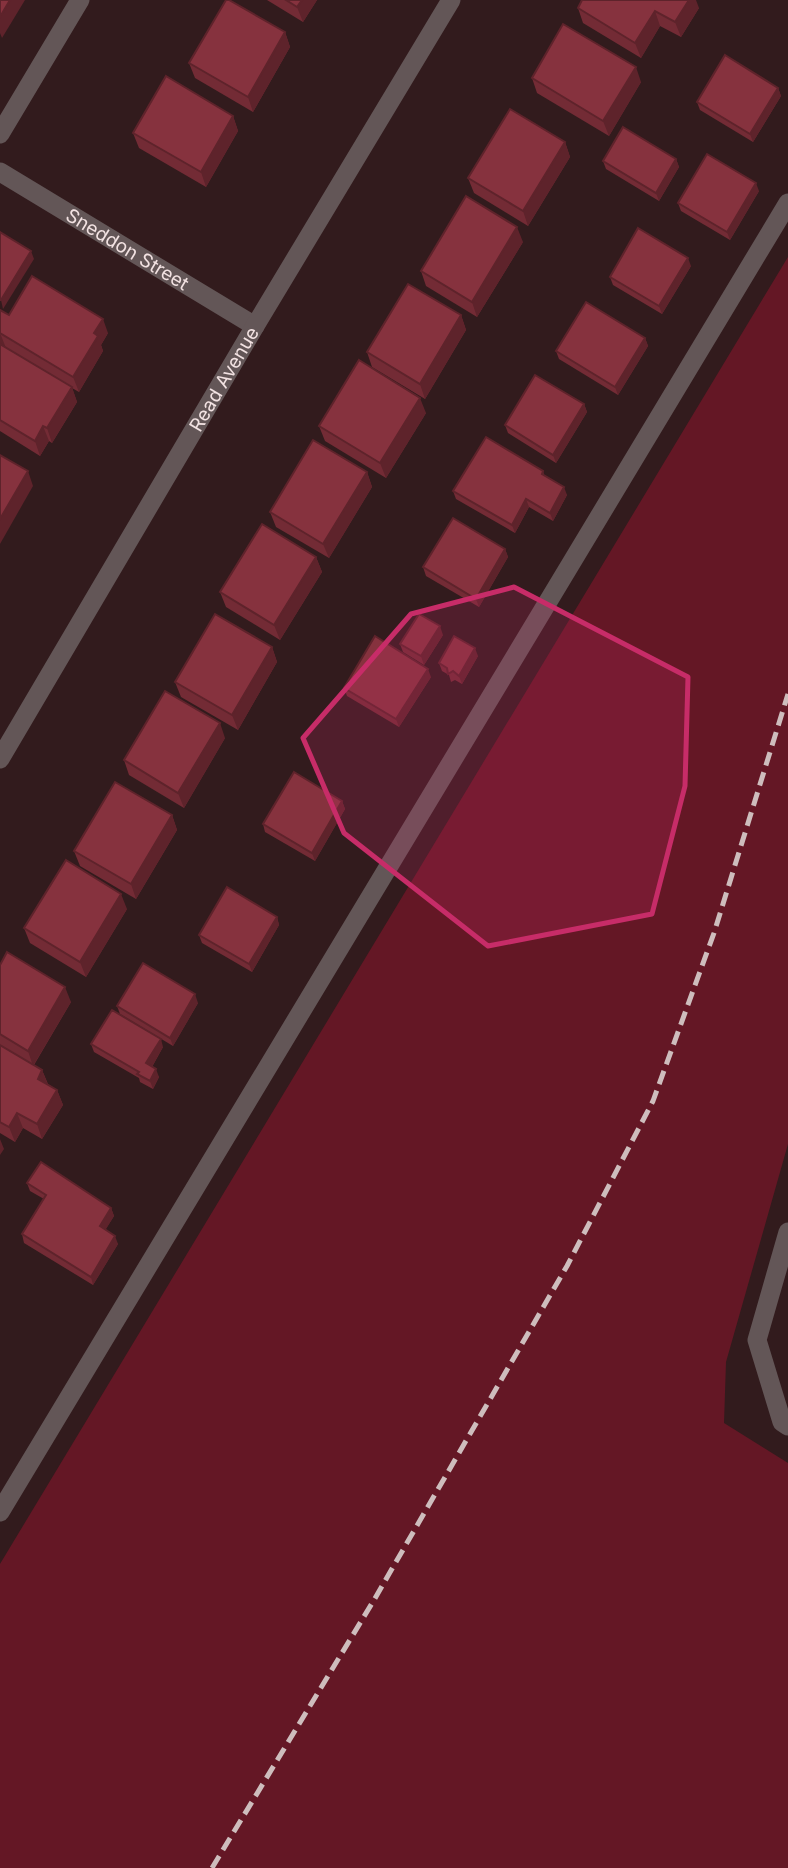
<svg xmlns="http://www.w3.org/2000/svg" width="788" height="1868" font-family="Inter,sans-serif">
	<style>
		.grass { fill: #641725 }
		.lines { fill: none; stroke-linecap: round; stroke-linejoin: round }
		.service { stroke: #635657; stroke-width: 19 }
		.minor { stroke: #635657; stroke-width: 19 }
		.rail { stroke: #cebdbd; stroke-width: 5; stroke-dasharray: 14 7; stroke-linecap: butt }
		.wall { fill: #732b35 }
		.shaded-wall { fill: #5e232b }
		.building { fill: #86323e; stroke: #5e232b; stroke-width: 2 }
		.marked { fill: #c72c68; fill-opacity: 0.2; stroke: #c72c68; stroke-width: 5; stroke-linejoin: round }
		.labels { text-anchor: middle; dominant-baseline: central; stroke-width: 7; stroke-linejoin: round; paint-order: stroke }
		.street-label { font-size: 19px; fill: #f2e2e2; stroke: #321b1d }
	</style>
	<rect width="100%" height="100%" fill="#321b1d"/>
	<!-- grass -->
	<polygon class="grass" points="788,257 788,1144 726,1362 724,1423 788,1463 788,1868 0,1868 0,1564"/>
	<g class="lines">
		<!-- service -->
		<g class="service">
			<polyline points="0,134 80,0"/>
			<polyline points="788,1232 757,1340 782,1422 788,1426"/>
			<polyline points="0,1512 788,203"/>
		</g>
		<!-- minor -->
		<g class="minor">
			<path id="s1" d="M0 172 255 326"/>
			<path id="s2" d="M0 759 255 326 451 0"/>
		</g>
		<!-- rail -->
		<polyline class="rail" points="212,1868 374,1600 567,1266 653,1101 714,933 788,694"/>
	</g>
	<!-- wall -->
	<g class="wall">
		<polygon points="267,0 317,0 303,22"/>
		<polygon points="578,8 699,8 681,37 660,26 641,58 583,23"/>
		<polygon points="285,32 290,47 253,112 195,78 189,63"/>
		<polygon points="532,78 641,82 609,136 537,93"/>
		<polygon points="778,88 781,96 753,142 700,110 697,102"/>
		<polygon points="233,116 238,131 206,187 139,148 133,133"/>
		<polygon points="565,142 570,157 528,226 474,193 468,178"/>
		<polygon points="676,159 679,167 659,201 606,169 603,161"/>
		<polygon points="759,191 730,240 681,211 678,203"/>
		<polygon points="523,242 477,317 426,286 421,271"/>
		<polygon points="691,266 662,314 613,285 610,277"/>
		<polygon points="0,310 9,315 108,333 101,345 103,351 79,392 72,388 77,402 52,443 49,441 40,456 0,431"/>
		<polygon points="461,315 466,330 425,399 372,367 367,352"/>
		<polygon points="645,338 648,346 618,395 559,359 556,351"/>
		<polygon points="584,404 587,412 556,463 508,433 505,425"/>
		<polygon points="426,413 386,478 325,441 319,426"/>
		<polygon points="543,471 544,475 567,495 553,521 529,507 515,533 456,499 453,491"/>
		<polygon points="367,472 372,487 329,558 276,527 270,512"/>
		<polygon points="505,549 508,557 479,607 426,576 423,567"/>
		<polygon points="316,557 322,572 280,640 226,607 220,592"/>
		<polygon points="443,635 424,665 403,652 400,644"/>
		<polygon points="272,647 277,662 238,730 181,697 175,682"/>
		<polygon points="478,656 462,684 455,680 451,682 449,675 442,671 439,663"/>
		<polygon points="431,677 399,727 347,696 344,688"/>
		<polygon points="225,738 184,808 129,775 124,760"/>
		<polygon points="342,801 345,809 315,861 265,832 263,824"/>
		<polygon points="172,815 177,830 136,899 80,866 74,851"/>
		<polygon points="127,909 86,977 30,943 24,928"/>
		<polygon points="277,917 279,925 252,972 202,943 199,935"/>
		<polygon points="0,965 71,1002 34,1065 42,1070 48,1084 57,1090 63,1105 42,1139 23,1128 15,1142 0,1133"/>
		<polygon points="198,1003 173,1046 120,1014 117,1006"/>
		<polygon points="91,1044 163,1047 152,1067 159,1077 153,1089 140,1082 139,1078 94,1052"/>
		<polygon points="27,1183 111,1208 114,1216 105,1230 118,1244 93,1285 24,1243 22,1234 44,1199 30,1191"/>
	</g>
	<!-- shaded-wall -->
	<g class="shaded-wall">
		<polygon points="10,0 25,0 2,38 0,33 0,17"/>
		<polygon points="302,0 317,0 303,22 297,7"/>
		<polygon points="689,0 696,0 699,8 681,37 675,22"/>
		<polygon points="655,11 660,26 641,58 635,43"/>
		<polygon points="285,32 290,47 253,112 248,97"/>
		<polygon points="636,67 641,82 609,136 603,121"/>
		<polygon points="778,88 781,96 753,142 750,134"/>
		<polygon points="233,116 238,131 206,187 201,172"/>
		<polygon points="565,142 570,157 528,226 523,211"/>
		<polygon points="676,159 679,167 659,201 656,193"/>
		<polygon points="756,183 759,191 730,240 727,232"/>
		<polygon points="517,227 523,242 477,317 472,302"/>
		<polygon points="31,251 34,259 3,309 1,300"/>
		<polygon points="688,258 691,266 662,314 659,306"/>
		<polygon points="461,315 466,330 425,399 420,384"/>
		<polygon points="103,319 108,333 101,345 103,351 79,392 73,377 94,333"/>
		<polygon points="0,333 6,348 0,350"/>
		<polygon points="645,338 648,346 618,395 615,387"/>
		<polygon points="72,387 77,402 52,443 47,428"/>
		<polygon points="420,398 426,413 386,478 380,463"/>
		<polygon points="584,404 587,412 556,463 553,455"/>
		<polygon points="43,426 49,441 40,456 35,441"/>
		<polygon points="28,471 33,486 0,544 0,519"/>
		<polygon points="367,472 372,487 329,558 323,544"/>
		<polygon points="564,487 567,495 553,521 550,513"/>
		<polygon points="526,499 529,507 515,533 512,525"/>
		<polygon points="505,549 508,557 479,607 476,599"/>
		<polygon points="316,557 322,572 280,640 274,625"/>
		<polygon points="440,626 443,635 424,665 421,656"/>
		<polygon points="272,647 277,662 238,730 232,715"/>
		<polygon points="475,648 478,656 462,684 459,676"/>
		<polygon points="428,669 431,677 399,727 396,719"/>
		<polygon points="220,723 225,738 184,808 178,793"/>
		<polygon points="342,801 345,809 315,861 312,853"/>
		<polygon points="172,815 177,830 136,899 131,884"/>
		<polygon points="121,894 127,909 86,977 80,962"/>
		<polygon points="277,917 279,925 252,972 249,964"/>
		<polygon points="65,987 71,1002 33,1066 28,1051"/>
		<polygon points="195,994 198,1003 173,1046 170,1038"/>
		<polygon points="161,1039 163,1047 149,1072 146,1063"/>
		<polygon points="156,1069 159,1077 153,1089 150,1081"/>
		<polygon points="42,1070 48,1085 38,1079"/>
		<polygon points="57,1090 63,1105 42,1139 37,1124"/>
		<polygon points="17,1113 23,1128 15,1142 9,1127"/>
		<polygon points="0,1139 4,1149 0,1155"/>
		<polygon points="111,1208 114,1216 103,1234 100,1226"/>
		<polygon points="115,1236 118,1244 93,1285 91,1277"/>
	</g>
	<!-- building -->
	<g class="building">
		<polygon points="0,0 10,0 0,17"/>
		<polygon points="226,0 229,0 285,32 248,97 189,63"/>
		<polygon points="286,0 302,0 297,7"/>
		<polygon points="582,0 689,0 675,22 655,11 635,43 578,8"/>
		<polygon points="563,24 636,67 603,121 532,78"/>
		<polygon points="725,55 778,88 750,134 697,102"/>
		<polygon points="166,76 233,116 201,172 133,133"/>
		<polygon points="510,109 565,142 523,211 468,178"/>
		<polygon points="623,127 676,159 656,193 603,161"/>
		<polygon points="707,154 756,183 727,232 678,203"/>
		<polygon points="466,196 517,227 472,302 421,271"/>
		<polygon points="638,228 688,258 659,306 610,277"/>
		<polygon points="0,232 31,251 1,300 0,300"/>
		<polygon points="32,276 103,319 94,333 98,336 73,377 0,333 0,310 9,315"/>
		<polygon points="408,284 461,315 420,384 367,352"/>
		<polygon points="586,302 645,338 615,387 556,351"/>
		<polygon points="0,344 72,387 47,428 43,426 35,441 0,420"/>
		<polygon points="359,360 420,398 380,463 319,426"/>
		<polygon points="535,375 584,404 553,455 505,425"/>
		<polygon points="486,437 543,471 542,474 564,487 550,513 526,499 512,525 453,491"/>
		<polygon points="313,440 367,472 323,544 270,512"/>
		<polygon points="0,455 28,471 0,519"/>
		<polygon points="453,518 505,549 476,599 423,567"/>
		<polygon points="262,524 316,557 274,625 220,592"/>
		<polygon points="215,614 272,647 232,715 175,682"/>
		<polygon points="419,614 440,626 421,656 400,644"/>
		<polygon points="375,636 428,669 396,719 344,688"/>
		<polygon points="454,636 475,648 459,676 453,671 448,674 447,668 439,663"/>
		<polygon points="165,691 220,723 178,793 124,760"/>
		<polygon points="294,772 342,801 312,853 263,824"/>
		<polygon points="115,782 172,815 131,884 74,851"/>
		<polygon points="66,860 121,894 80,962 24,928"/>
		<polygon points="227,887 277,917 249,964 199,935"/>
		<polygon points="7,952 65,987 28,1051 0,1034 0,965"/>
		<polygon points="143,963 195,994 170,1038 117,1006"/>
		<polygon points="112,1010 161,1039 146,1063 156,1069 150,1081 137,1074 139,1072 91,1044"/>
		<polygon points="0,1045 42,1070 38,1079 57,1090 37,1124 17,1113 9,1127 0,1122"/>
		<polygon points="41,1162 111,1208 100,1226 115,1236 91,1277 22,1234 46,1195 27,1183"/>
	</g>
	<!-- marked area -->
	<path class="marked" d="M514 587 688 677 685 786 652 914 488 946 344 833 303 738 411 614Z"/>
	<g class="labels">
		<!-- street labels -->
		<g class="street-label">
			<text stroke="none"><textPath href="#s1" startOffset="149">Sneddon Street</textPath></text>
			<text stroke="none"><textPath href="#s2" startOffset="441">Read Avenue</textPath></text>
		</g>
	</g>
</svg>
